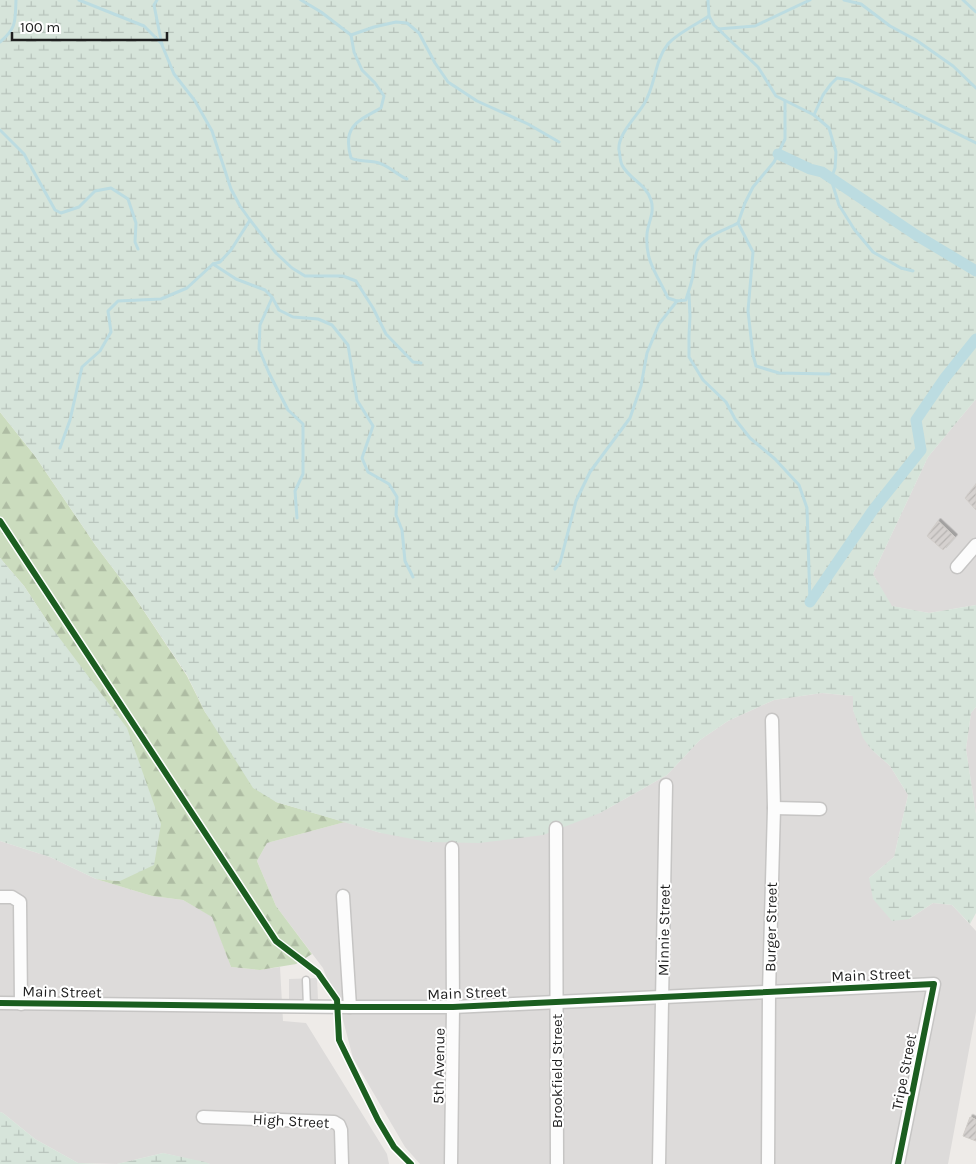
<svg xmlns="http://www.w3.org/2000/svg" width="976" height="1164" font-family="Karla,sans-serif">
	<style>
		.residential { fill: #dddbda }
		.forest { fill: url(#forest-firs) }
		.wetland { fill: url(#wetland-marsh) }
		.parking { fill: #dedcdb }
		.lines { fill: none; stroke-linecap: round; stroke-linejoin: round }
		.stream { stroke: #bcdce1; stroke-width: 3 }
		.canal { stroke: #bcdce1; stroke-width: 11 }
		.building { fill: url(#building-hatch); stroke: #d1cdc9; filter: url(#shadow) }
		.service-casing { stroke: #c6c5c4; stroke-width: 9 }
		.minor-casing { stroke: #c6c5c4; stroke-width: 15 }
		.service { stroke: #fcfcfc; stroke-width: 6 }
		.minor { stroke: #fcfcfc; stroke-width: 12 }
		.cycleway-casing { stroke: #fff; stroke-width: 9 }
		.cycleway { stroke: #1b5e20; stroke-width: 6 }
		.labels { text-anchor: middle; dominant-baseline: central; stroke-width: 4; stroke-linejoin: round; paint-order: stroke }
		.street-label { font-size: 15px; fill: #1f1f1f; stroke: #fff }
	</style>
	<defs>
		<pattern id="forest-firs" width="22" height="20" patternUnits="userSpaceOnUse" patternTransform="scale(1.25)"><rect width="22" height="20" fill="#cbdcbe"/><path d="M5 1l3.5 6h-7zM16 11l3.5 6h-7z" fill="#aebca3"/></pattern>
		<pattern id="wetland-marsh" width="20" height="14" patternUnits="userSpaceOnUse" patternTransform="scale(1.25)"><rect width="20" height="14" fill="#d6e4da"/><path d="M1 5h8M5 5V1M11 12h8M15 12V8" fill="none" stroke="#b7c3bb"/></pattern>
		<pattern id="building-hatch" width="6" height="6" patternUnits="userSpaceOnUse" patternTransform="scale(1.25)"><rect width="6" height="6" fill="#d5d1cf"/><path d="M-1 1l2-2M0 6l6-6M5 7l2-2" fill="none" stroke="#b6b3b1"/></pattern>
		<filter id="shadow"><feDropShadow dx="2.5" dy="-2.5" stdDeviation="0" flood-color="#0004"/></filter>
	</defs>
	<rect width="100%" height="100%" fill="#eeebe8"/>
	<!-- residential -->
	<g class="residential">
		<polygon points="976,399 976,605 929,613 891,606 873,574 928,457"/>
		<polygon points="822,693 853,696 853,710 871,749 890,766 908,795 894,857 869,878 909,919 933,903 952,905 976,931 976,1012 948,1164 420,1164 405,1147 353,1058 343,1020 323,968 276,906 257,861 267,843 345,822 381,833 600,813 667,775 700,740 728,721 774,700"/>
		<polygon points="976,707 976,814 966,749 971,713"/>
		<polygon points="0,841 50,857 96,879 152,896 183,900 213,917 231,967 260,970 280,967 283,1021 306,1023 387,1154 389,1164 210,1164 163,1153 117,1164 78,1163 35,1139 3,1113 0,1112"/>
	</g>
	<!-- forest -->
	<polygon class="forest" points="0,412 35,456 96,546 134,596 187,676 205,712 276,802 345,822 267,843 257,861 276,906 312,954 296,964 260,970 231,967 212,917 183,900 152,896 96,879 120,881 49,624 24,586 0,558"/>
	<!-- wetland -->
	<g class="wetland">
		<polygon points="0,0 976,0 976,399 928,457 873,574 892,606 929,613 976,605 976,707 971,713 966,749 976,814 976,913 970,924 952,905 933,903 909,919 892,921 873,899 869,878 894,857 908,795 890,766 871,749 863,738 853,710 853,696 822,693 774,700 728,721 700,740 667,775 600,813 543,835 479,843 428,842 381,833 276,802 253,788 205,712 187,675 134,596 96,546 35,456 0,412"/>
		<polygon points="0,558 24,586 49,624 127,728 161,824 154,865 120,881 96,879 50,857 0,841"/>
		<polygon points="0,1112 3,1113 35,1139 78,1163 100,1164 0,1164"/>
		<polygon points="163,1153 205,1162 210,1164 117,1164"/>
	</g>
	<!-- parking -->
	<polygon class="parking" points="317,978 318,999 289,1000 289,979"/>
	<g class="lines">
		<!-- stream -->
		<g class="stream">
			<polyline points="79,0 144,26 162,44"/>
			<polyline points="157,0 154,5 162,45 174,74 195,101 212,131 231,189 240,206 250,220 276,253 292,268 305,276 343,276 356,281 373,308 386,334 413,362 421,363"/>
			<path d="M301 0 321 12 351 35 354 52 362 70 375 83 384 96 381 108C357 121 342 127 351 158 358 162 367 160 375 162 388 164 395 174 407 179"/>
			<polyline points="708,0 709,16 714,25 758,67 776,96 814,115 829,128 836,152 835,168 831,179 839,205 854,229 873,252 901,268 913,271"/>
			<polyline points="844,0 861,4 890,26 916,40 953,66 976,88"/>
			<polyline points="963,0 976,12"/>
			<path d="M709 16C697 24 676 34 668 44 654 61 656 85 644 104 637 116 617 135 619 150 620 154 620 161 622 165 628 178 647 185 651 200 655 213 648 222 647 234 645 262 657 274 668 298L677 301 686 300C688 292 692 283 693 274 696 256 693 249 710 237 719 231 729 228 738 223L745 203 753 187 774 162 785 139V101"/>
			<polyline points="718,29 755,26 810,0"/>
			<polyline points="351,35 374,27 396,22 407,23 419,33 435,63 448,82 477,101 528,124 559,142"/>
			<path d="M0 42C17 28 15 21 16 0"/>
			<polyline points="814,115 823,95 831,84 837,78 849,80 976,143"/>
			<polyline points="0,130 24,154 55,210 61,213 79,207 95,191 111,188 128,199 136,223 135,242 138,249"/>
			<polyline points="738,223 753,252 748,311 753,355 756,366 779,373 829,374"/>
			<polyline points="213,264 236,279 265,290 272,297 279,310 293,317 318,319 332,325 348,345 357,400 373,426 362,458 368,472 389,484 397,497 396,515 402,530 405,561 413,577"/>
			<polyline points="689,294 690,316 689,336 689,357 703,380 726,402 735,419 750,438 775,459 799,485 807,508 810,602"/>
			<polyline points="272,298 260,325 259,349 269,373 288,410 303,424 303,474 295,491 297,518"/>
			<polyline points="60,448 70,420 82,367 100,351 111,332 108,311 118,301 161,299 187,288 213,264 220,262 231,250 250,220"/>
			<polyline points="555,569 560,563 576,501 590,472 630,418 641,386 647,353 659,324 677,301"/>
		</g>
		<!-- canal -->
		<g class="canal">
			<polyline points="778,154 810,169 822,172 916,235 976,271"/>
			<polyline points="810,602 873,510 921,450 916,420 944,379 976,339"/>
		</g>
	</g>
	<!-- building -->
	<g class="building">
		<polygon points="976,484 976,510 965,498"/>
		<polygon points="938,521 955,537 943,550 927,536"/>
		<polygon points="970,1117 976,1120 976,1141 963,1136"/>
	</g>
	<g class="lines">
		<!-- service casing -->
		<g class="service-casing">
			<polyline id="service" points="306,980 307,1007"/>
		</g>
		<!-- minor casing -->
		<g class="minor-casing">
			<g id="minor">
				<polyline points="957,567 976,545"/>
				<polyline points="774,808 820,809"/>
				<polyline points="556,828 557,1164"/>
				<polyline points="343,896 350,1007"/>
				<polyline points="0,897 12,897 20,902 21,1004"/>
				<polyline points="0,1003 350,1007 453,1007 934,984 898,1164"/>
				<polyline points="203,1117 334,1122 339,1125 341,1130 342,1164"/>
				<polyline points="451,1164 453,1007 452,848"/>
				<polyline points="659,1164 666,785"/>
				<polyline points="768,1164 769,992 774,808 772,720"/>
			</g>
		</g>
		<!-- service -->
		<use href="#service" class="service"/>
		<!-- minor -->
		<use href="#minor" class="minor"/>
		<!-- cycleway casing -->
		<g class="cycleway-casing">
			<g id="cycleway">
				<polyline points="0,521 276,941 318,973 337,1000 339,1040 378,1120 394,1147 411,1164"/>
				<polyline points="0,1003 350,1007 453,1007 934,984 898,1164"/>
			</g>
		</g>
		<!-- cycleway -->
		<use href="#cycleway" class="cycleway"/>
	</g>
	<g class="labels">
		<!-- street labels -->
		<g class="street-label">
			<text transform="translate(771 927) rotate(-89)">Burger Street</text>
			<text transform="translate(664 930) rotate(-89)">Minnie Street</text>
			<text transform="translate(871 975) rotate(-2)">Main Street</text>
			<text transform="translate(62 992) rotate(1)">Main Street</text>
			<text transform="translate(467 993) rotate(-2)">Main Street</text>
			<text transform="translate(439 1066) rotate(-89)">5th Avenue</text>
			<text transform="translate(557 1071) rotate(-90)">Brookfield Street</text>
			<text transform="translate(904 1072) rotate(-79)">Tripe Street</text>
			<text transform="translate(291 1121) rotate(3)">High Street</text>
		</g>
	</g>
	<!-- scale -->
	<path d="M12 32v8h155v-8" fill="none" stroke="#1f1f1f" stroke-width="2.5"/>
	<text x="20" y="32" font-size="15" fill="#1f1f1f" stroke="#ffffff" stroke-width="4" paint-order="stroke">100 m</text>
</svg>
